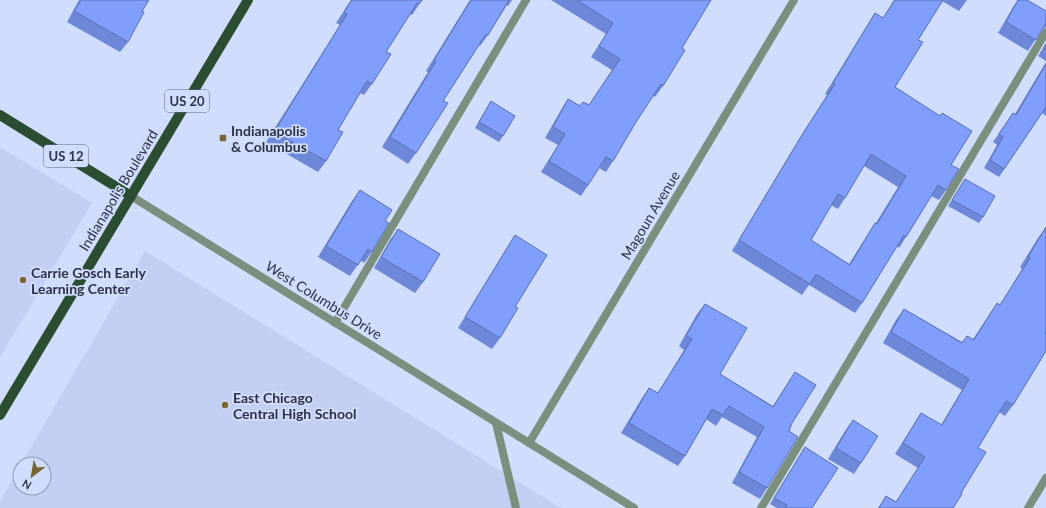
<svg xmlns="http://www.w3.org/2000/svg" width="1046" height="508" font-family="Lato,sans-serif">
	<style>
		.built { fill: #c2cff2 }
		.lines { fill: none; stroke-linecap: round; stroke-linejoin: round }
		.service { stroke: #7b8f7e; stroke-width: 8 }
		.minor { stroke: #7b8f7e; stroke-width: 8 }
		.primary { stroke: #2b4e32; stroke-width: 10 }
		.wall { fill: #6e88d9; fill-rule: evenodd }
		.building { fill: #809efc; stroke: #5a6fb0; fill-rule: evenodd }
		.poi-dot { fill: #776533; stroke: #d1ddfc; stroke-width: 1.5 }
		.labels { text-anchor: middle; dominant-baseline: central; stroke-width: 3.5; stroke-linejoin: round; paint-order: stroke }
		.shield { fill: #d1ddfc; stroke: #5d657d; stroke-width: 1 }
		.shield-label { font-size: 13px; font-weight: bold; fill: #2b3246 }
		.poi-label { font-size: 14px; font-weight: bold; fill: #2b3246; stroke: #d1ddfc; text-anchor: start }
		.street-label { font-size: 14px; fill: #2b3246; stroke: #d1ddfc }
	</style>
	<rect width="100%" height="100%" fill="#d1ddfc"/>
	<!-- built -->
	<g class="built">
		<polygon points="0,147 92,203 0,357"/>
		<polygon points="145,251 561,508 0,508 0,501 20,466 20,488 44,488 44,464 21,464"/>
	</g>
	<g class="lines">
		<!-- service -->
		<g class="service">
			<polyline points="335,323 526,0"/>
			<polyline points="496,423 516,508"/>
			<polyline points="761,508 1046,32"/>
		</g>
		<!-- minor -->
		<g class="minor">
			<polyline points="131,196 634,508"/>
			<polyline points="529,443 794,0"/>
			<polyline points="1028,508 1046,478"/>
		</g>
		<!-- primary -->
		<g class="primary">
			<polyline points="0,115 131,196"/>
			<polyline points="0,415 248,0"/>
		</g>
	</g>
	<!-- wall -->
	<g class="wall">
		<polygon points="79,0 149,0 142,11 128,42 120,52 67,22"/>
		<polygon points="351,0 422,0 412,15 410,14 386,52 372,84 364,95 360,93 338,130 326,161 318,172 266,142 340,25 336,23"/>
		<polygon points="470,0 512,0 508,6 507,5 488,35 480,46 479,45 443,101 416,153 408,164 382,147 428,72 426,71"/>
		<polygon points="551,0 711,0 682,48 663,86 655,97 653,95 636,122 613,161 606,172 599,168 581,196 541,172 558,145 545,138 561,110 568,99 580,106 583,102 589,105 612,70 591,57 606,34"/>
		<path d="M894 0H967L959 11 942 1 918 40 895 87 951 165 946 190 939 200 931 196 906 237 899 248 897 246 862 303 855 313 809 285 802 295 732 251 798 141 827 95 825 94 868 24 875 13 883 18ZM864 166 898 187 876 223H875L868 234 849 264 811 240 831 205 838 209 845 198Z"/>
		<polygon points="1018,0 1027,0 1046,11 1046,27 1043,28 1028,51 998,33 1013,7"/>
		<polygon points="1046,43 1046,61 1038,56"/>
		<polygon points="1046,62 1046,116 1042,113 999,177 984,168 997,145 993,142 1013,113 1015,114"/>
		<polygon points="491,101 503,136 499,142 475,128"/>
		<polygon points="965,179 983,217 979,223 948,206"/>
		<polygon points="360,190 385,221 372,252 364,263 361,260 350,276 318,257 352,201"/>
		<polygon points="1046,227 1013,405 1005,416 999,412 978,448 961,493 953,508 878,508 886,496 896,502 918,468 895,454 914,424 921,413 941,425 962,390 883,343 896,320 904,309 962,342 967,336 973,339 997,303 1000,305 1022,269 1020,267 1038,238"/>
		<polygon points="398,229 423,282 415,293 374,268 390,240"/>
		<polygon points="515,235 515,307 500,338 492,349 458,328 508,246"/>
		<polygon points="705,304 720,374 773,406 795,372 792,423 767,488 760,499 732,483 757,437 722,417 716,426 706,419 685,456 678,466 621,433 642,398 649,388 658,393 684,350 679,346 697,314"/>
		<polygon points="853,420 861,463 854,474 828,459 845,431"/>
		<polygon points="805,447 812,508 777,508 770,504"/>
	</g>
	<!-- building -->
	<g class="building">
		<polygon points="81,0 149,0 142,11 144,12 128,42 74,11"/>
		<polygon points="352,0 422,0 419,4 417,3 386,52 391,54 372,84 367,81 338,130 343,132 326,161 274,132 347,14 344,12"/>
		<polygon points="471,0 509,0 488,35 486,34 443,101 448,103 416,153 390,137 436,61 434,60"/>
		<polygon points="577,0 711,0 682,48 685,50 663,86 661,84 636,122 613,161 606,157 588,185 549,161 565,134 553,127 568,99 580,106 583,102 589,105 620,59 599,46 613,23"/>
		<path d="M895 0H943L918 40 923 42 895 87 940 116 942 113 972 131 951 165 959 169 946 190 938 185 906 237 904 235 862 303 816 274 810 284 739 240 805 130 835 84 833 83 875 13 883 18ZM871 154 906 176 877 224 875 223 850 265 811 240 838 194 845 198Z"/>
		<polygon points="1018,0 1027,0 1046,11 1046,23 1036,40 1006,22"/>
		<polygon points="1046,44 1046,49 1044,48"/>
		<polygon points="1046,64 1046,107 1004,169 990,160 1003,137 999,134 1013,113 1016,115"/>
		<polygon points="491,101 515,116 503,136 479,122"/>
		<polygon points="965,179 995,196 983,217 952,200"/>
		<polygon points="360,190 392,210 385,221 389,223 372,252 368,249 358,265 326,246"/>
		<polygon points="1046,227 1046,332 1045,333 1046,333 1046,351 1013,405 1006,401 978,448 986,452 961,493 962,494 953,508 879,508 886,496 896,502 925,457 903,443 921,413 942,425 969,379 891,332 904,309 962,343 967,336 974,340 997,303 1000,305 1030,258 1028,257"/>
		<polygon points="398,229 440,254 423,282 381,257"/>
		<polygon points="515,235 547,255 515,307 518,308 500,338 465,317"/>
		<polygon points="705,304 747,328 720,374 773,407 795,372 816,385 792,423 789,431 798,437 767,488 739,472 764,427 729,406 723,415 712,409 685,456 629,423 649,388 658,393 692,339 686,336"/>
		<polygon points="853,420 878,436 861,463 836,448"/>
		<polygon points="805,447 838,468 812,508 785,508 787,505 774,498"/>
	</g>
	<!-- markers -->
	<g class="poi-dot">
		<rect x="219" y="134" width="8" height="8" rx="2"/>
		<circle cx="23" cy="280" r="4"/>
		<circle cx="225" cy="405" r="4"/>
	</g>
	<g class="labels">
		<!-- shield labels -->
		<g class="shield">
			<rect x="165" y="90" width="44" height="22" rx="3"/>
			<rect x="44" y="145" width="44" height="22" rx="3"/>
		</g>
		<g class="shield-label">
			<text x="187" y="101">US 20</text>
			<text x="66" y="156">US 12</text>
		</g>
		<!-- poi labels -->
		<g class="poi-label">
			<text x="231" y="130">Indianapolis<tspan x="231" dy="16">&amp; Columbus</tspan></text>
			<text x="31" y="272">Carrie Gosch Early<tspan x="31" dy="16">Learning Center</tspan></text>
			<text x="233" y="397">East Chicago<tspan x="233" dy="16">Central High School</tspan></text>
		</g>
		<!-- street labels -->
		<g class="street-label">
			<text transform="translate(118 190) rotate(-59)">Indianapolis Boulevard</text>
			<text transform="translate(650 215) rotate(-59)">Magoun Avenue</text>
			<text transform="translate(324 300) rotate(32)">West Columbus Drive</text>
		</g>
	</g>
	<!-- north arrow -->
	<g transform="translate(32 476) rotate(211)"><circle r="19" fill="#d1ddfc" stroke="#8f99b3"/>
	<path d="M0-3L7 15L0 10L-7 15Z" fill="#776533"/>
	<text y="-6" font-size="11" font-weight="bold" text-anchor="middle" fill="#2b3246">N</text>
	</g>
</svg>
